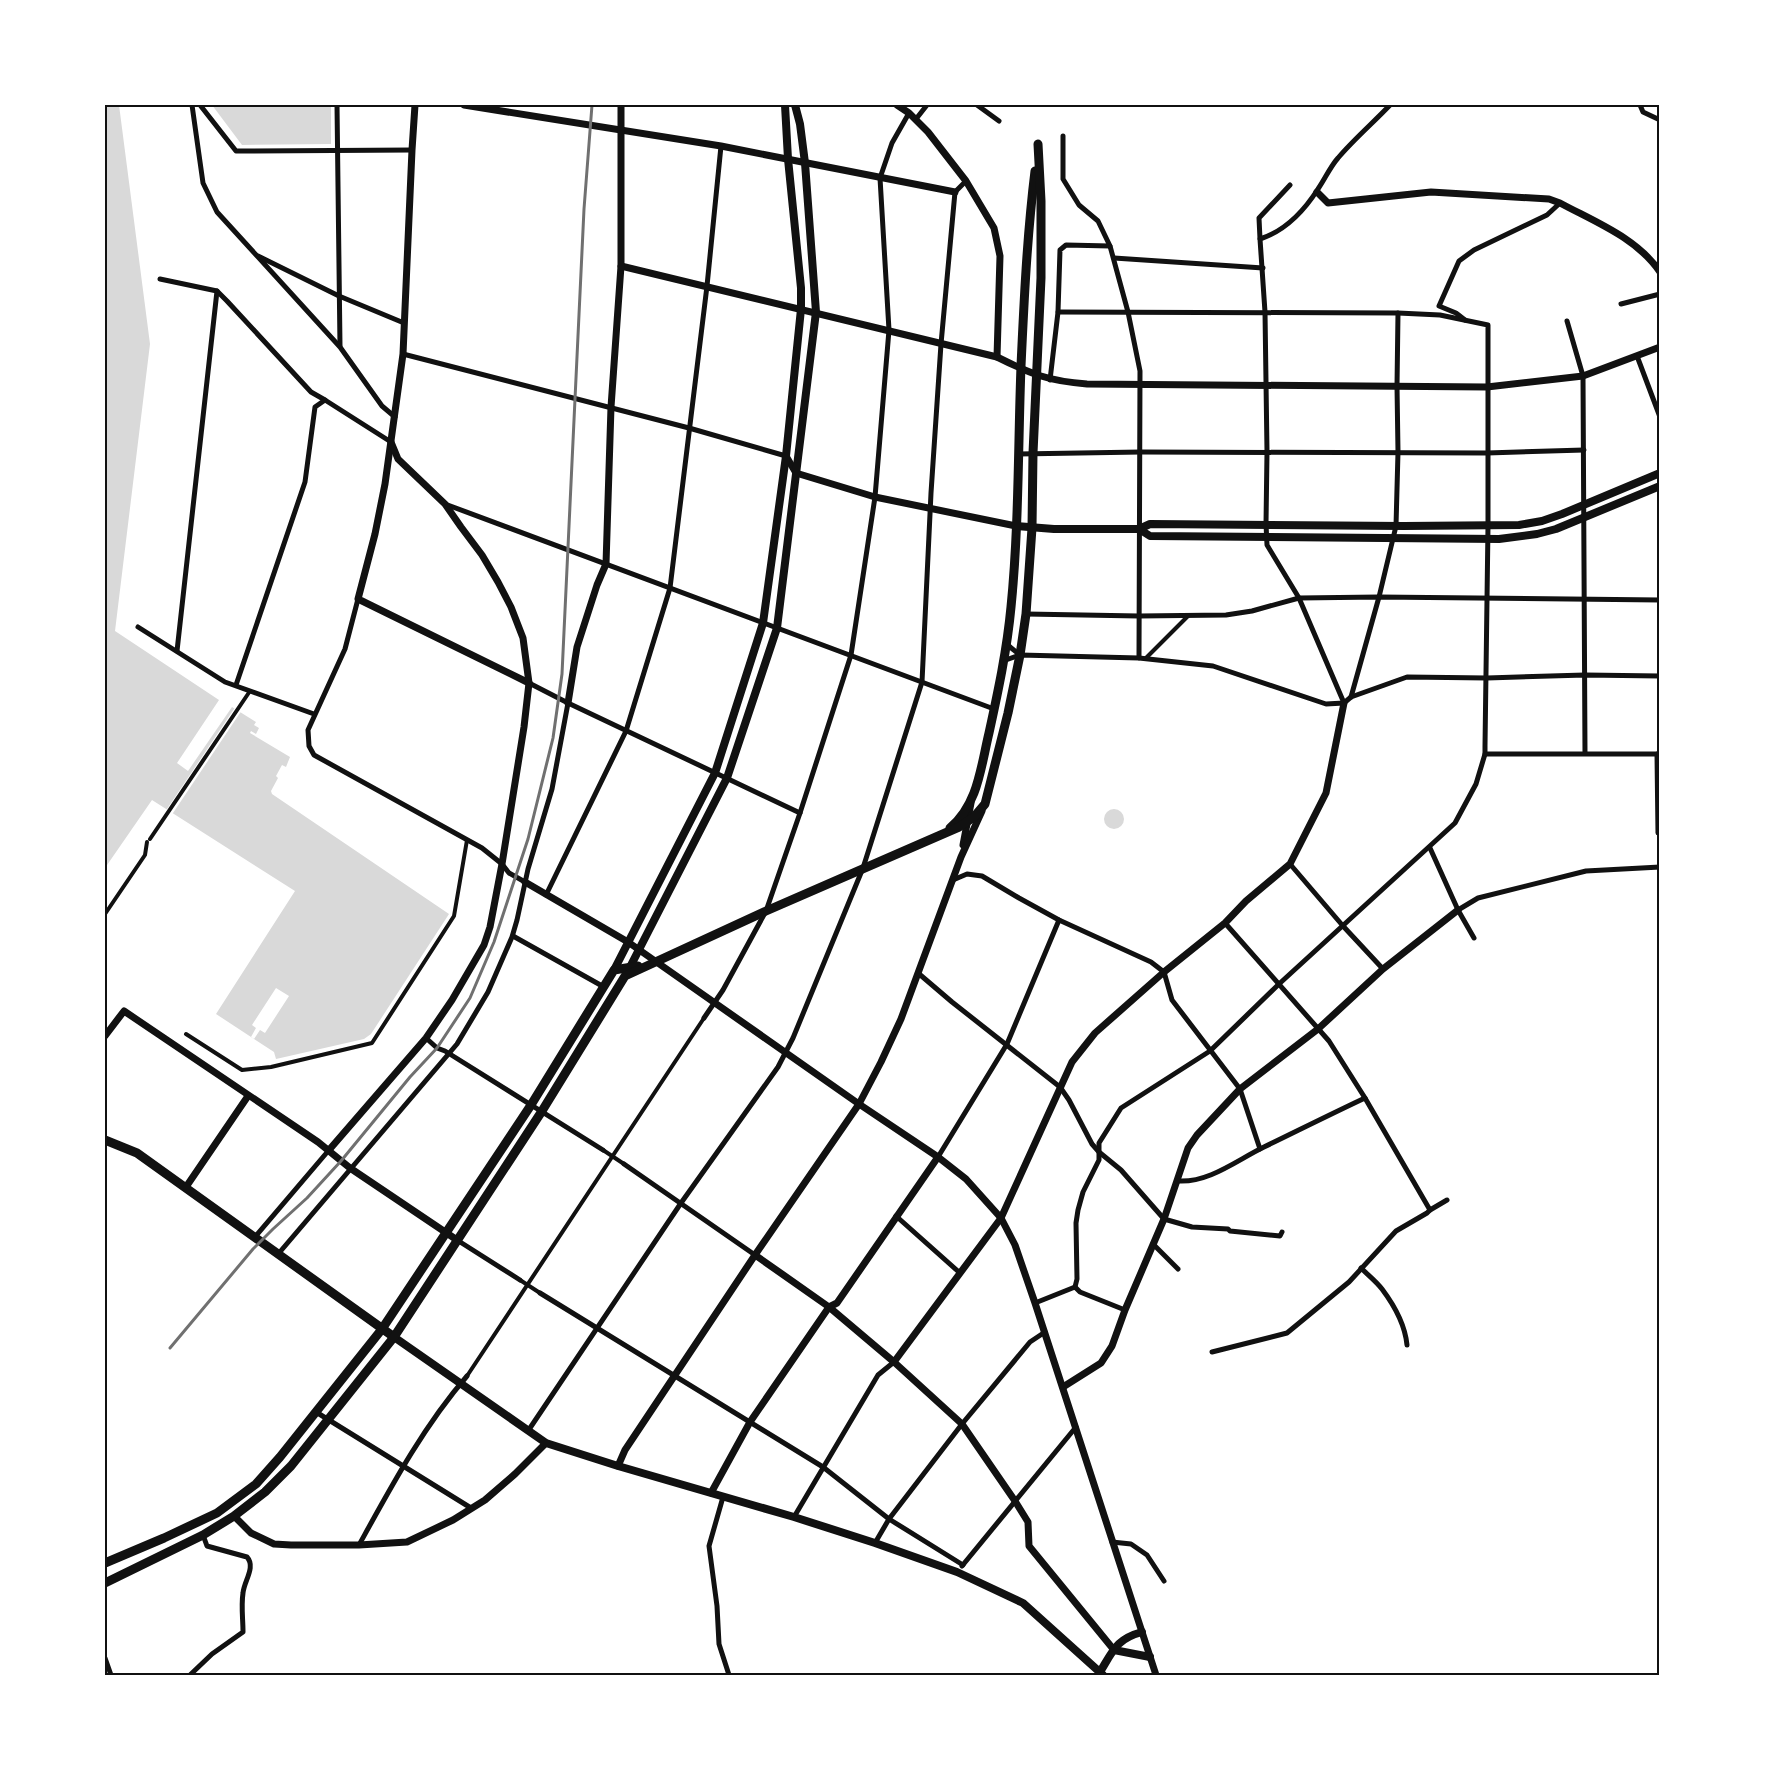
<svg xmlns="http://www.w3.org/2000/svg" width="1765" height="1780" font-family="Overpass,sans-serif">
	<style>
		.water { fill: #d9d9d9 }
		.pier { fill: #fff }
		.lines { fill: none; stroke-linecap: round; stroke-linejoin: round }
		.pedestrian { stroke: #111; stroke-width: 4 }
		.minor { stroke: #111; stroke-width: 5 }
		.tertiary { stroke: #111; stroke-width: 7 }
		.secondary { stroke: #111; stroke-width: 8 }
		.primary { stroke: #111; stroke-width: 8 }
		.trunk { stroke: #111; stroke-width: 9 }
		.rail { stroke: #707070; stroke-width: 3 }
		.neatline { fill: none; stroke: #111; stroke-width: 2 }
	</style>
	<rect width="100%" height="100%" fill="#fff"/>
	<!-- water -->
	<g class="water">
		<polygon points="105,105 119,105 150,344 115,631 219,700 177,763 188,771 232,707 256,722 254,725 259,728 256,734 251,731 250,733 290,757 286,767 282,765 276,776 278,778 271,791 272,794 449,914 371,1034 364,1039 276,1059 274,1052 216,1014 295,891 152,800 105,868"/>
		<polygon points="212,105 331,105 331,144 242,145"/>
		<circle cx="1114" cy="819" r="10"/>
	</g>
	<!-- pier -->
	<g class="pier">
		<polygon points="236,706 242,710 171,816 165,812"/>
		<polygon points="276,988 289,996 265,1033 260,1030 254,1039 251,1037 256,1028 252,1025"/>
	</g>
	<g class="lines">
		<!-- pedestrian -->
		<g class="pedestrian">
			<polyline points="1146,658 1188,616"/>
			<polyline points="150,839 250,691"/>
			<polyline points="105,914 145,855 147,842"/>
			<polyline points="186,1034 242,1070 271,1067 372,1043 454,916 467,840"/>
			<polyline points="603,1150 624,1164"/>
			<polyline points="520,1280 540,1293"/>
			<polyline points="467,1376 704,1018"/>
		</g>
		<!-- minor -->
		<g class="minor">
			<polyline points="192,105 203,183 217,212 340,347 382,406 395,417"/>
			<polyline points="200,105 236,151 412,150"/>
			<polyline points="337,105 340,346"/>
			<polyline points="977,105 999,121"/>
			<polyline points="1640,105 1643,112 1660,120"/>
			<polyline points="916,119 927,105"/>
			<polyline points="1063,136 1063,179 1079,205 1098,221 1110,246 1128,312 1140,371 1139,658"/>
			<polyline points="1260,239 1259,218 1290,185"/>
			<polyline points="258,256 339,296 404,323"/>
			<polyline points="1114,258 1263,268"/>
			<polyline points="160,279 217,291 227,301 311,392 325,400"/>
			<polyline points="1621,304 1660,294"/>
			<polyline points="1058,312 1398,313 1440,315 1488,325 1488,526 1485,746 1485,754 1476,784 1455,823 1279,984 1210,1051 1121,1108 1099,1143 1099,1160 1083,1192 1078,1210 1076,1223 1077,1279 1075,1287"/>
			<polyline points="1465,320 1456,313 1439,306 1459,261 1474,250 1547,215 1560,203"/>
			<polyline points="1567,321 1583,376 1585,753"/>
			<polyline points="403,354 689,428 786,456"/>
			<polyline points="1637,356 1660,417"/>
			<polyline points="1050,380 1058,312 1060,250 1066,245 1110,246"/>
			<polyline points="1018,454 1141,452 1487,453 1584,450"/>
			<polyline points="445,504 994,709"/>
			<polyline points="358,599 345,649 308,730 309,746 314,755 482,848 502,864 509,873 525,882"/>
			<polyline points="1026,614 1139,616 1226,615 1252,611 1299,598 1379,597 1660,600"/>
			<polyline points="138,627 225,682 314,714"/>
			<polyline points="1006,642 1010,647 1020,655"/>
			<polyline points="177,651 217,291"/>
			<polyline points="1003,661 1020,655 1139,658 1213,666 1326,704 1344,703 1351,697 1407,677 1487,678 1585,675 1660,676"/>
			<polyline points="529,683 568,703 800,813"/>
			<polyline points="236,685 305,482 315,407 325,400 391,442"/>
			<polyline points="1351,697 1379,597 1396,526 1398,452 1397,386 1398,313"/>
			<path d="M1344 703 1299 598 1267 545 1266 524 1267 452 1265 312 1260 239C1285 231 1304 211 1318 189 1325 179 1330 167 1338 158 1354 139 1373 123 1390 105"/>
			<polyline points="1485,754 1660,754"/>
			<polyline points="1657,754 1658,833 1660,833"/>
			<polyline points="1430,848 1458,910 1474,938"/>
			<polyline points="1290,864 1343,926 1383,969"/>
			<polyline points="953,880 967,874 982,876 1019,898 1059,920 1151,962 1164,972 1172,1000 1240,1089 1260,1149"/>
			<polyline points="546,895 626,731 670,588 707,286 721,146"/>
			<polyline points="1458,910 1478,898 1586,871 1660,867"/>
			<polyline points="1225,923 1329,1041 1365,1098 1430,1210 1447,1200"/>
			<polyline points="513,936 604,987"/>
			<polyline points="918,973 952,1002 1060,1087 1069,1100 1092,1144 1099,1152 1121,1170 1164,1219 1192,1227 1228,1229 1230,1231 1280,1236 1282,1232"/>
			<polyline points="704,1018 723,990 766,911 800,813 851,655 875,497 889,330 880,178 892,143 909,113"/>
			<polyline points="426,1038 437,1048 445,1051 603,1150"/>
			<polyline points="938,1157 1007,1044 1059,920"/>
			<polyline points="624,1164 755,1255"/>
			<path d="M1178 1181C1209 1183 1237 1160 1264 1147 1297 1131 1331 1114 1365 1098"/>
			<polyline points="896,1216 960,1273"/>
			<polyline points="255,1237 329,1150"/>
			<polyline points="457,1240 520,1280"/>
			<polyline points="1153,1244 1178,1269"/>
			<polyline points="279,1253 457,1044 488,992 512,937 517,920 528,869 552,789 568,703"/>
			<path d="M1361 1268C1368 1275 1376 1281 1382 1289 1394 1305 1405 1324 1407 1345"/>
			<polyline points="540,1293 823,1467 889,1519 963,1565"/>
			<polyline points="1035,1303 1075,1287 1080,1292 1125,1310"/>
			<polyline points="1212,1352 1287,1333 1349,1282 1396,1231 1427,1213 1430,1210"/>
			<polyline points="316,1412 471,1508"/>
			<polyline points="528,1431 681,1203 778,1067 793,1038 863,868 922,682 931,493 941,344 955,192 966,181"/>
			<polyline points="723,1497 709,1546 717,1606 719,1644 729,1675"/>
			<polyline points="794,1517 878,1375 894,1362"/>
			<polyline points="1112,1542 1131,1544 1147,1555 1164,1581"/>
			<polyline points="875,1543 889,1519 962,1424 1030,1342 1045,1332"/>
			<path d="M359 1545C391 1487 423 1427 467 1376"/>
			<polyline points="962,1566 1076,1427"/>
			<polyline points="105,1658 111,1675"/>
			<path d="M190 1675 212 1654 243 1632C243 1619 241 1606 243 1593 244 1581 256 1567 247 1557L207 1546 203 1535"/>
		</g>
		<!-- tertiary -->
		<g class="tertiary">
			<polyline points="415,105 412,150 403,354 385,484 375,534 358,599 529,683"/>
			<polyline points="464,105 721,146 955,192"/>
			<polyline points="897,105 909,113 928,132 966,181 994,228 1000,256 997,357"/>
			<path d="M1317 192 1328 203 1431 192 1549 199 1560 203C1595 222 1637 238 1660 272"/>
			<path d="M621 266 997 357C1031 374 1048 381 1087 384L1487 387 1583 376 1660 347"/>
			<polyline points="786,456 796,473 875,497 1016,526"/>
			<polyline points="568,703 577,647 597,585 606,564 611,407 621,266 621,105"/>
			<polyline points="963,845 971,803"/>
			<polyline points="525,882 628,942 859,1104 938,1157 966,1179 1001,1218 1015,1245 1035,1303 1156,1675"/>
			<polyline points="105,1036 124,1011 318,1142 350,1168 457,1240"/>
			<polyline points="329,1150 426,1038 452,1000 484,945 490,927 502,864 524,727 529,683 523,638 511,607 498,582 482,555 461,527 445,504 398,459 391,442"/>
			<polyline points="186,1187 248,1096"/>
			<polyline points="755,1255 829,1307 894,1362 962,1424 1015,1501 1028,1522 1029,1546 1114,1650"/>
			<polyline points="894,1362 1001,1218 1072,1062 1095,1033 1164,972 1225,923 1246,901 1290,864 1326,793 1344,703"/>
			<polyline points="1063,1387 1101,1363 1112,1346 1125,1310 1164,1219 1188,1148 1197,1135 1240,1089 1318,1029 1383,969 1458,910"/>
			<polyline points="618,1466 625,1450 755,1255 859,1104 881,1062 901,1019 961,857 982,811"/>
			<polyline points="711,1493 750,1422 829,1307 837,1303 938,1157"/>
			<polyline points="234,1516 251,1533 274,1544 291,1545 359,1545 407,1542 453,1520 485,1500 515,1474 546,1443"/>
		</g>
		<!-- secondary -->
		<g class="secondary">
			<polyline points="614,970 715,773 763,623 786,456 801,309 801,288 788,159 785,105"/>
			<polyline points="628,971 727,778 777,628 816,312 805,163 800,124 795,105"/>
			<polyline points="1114,1650 1150,1657"/>
			<path d="M1100 1672C1113 1651 1116 1639 1142 1632"/>
		</g>
		<!-- primary -->
		<g class="primary">
			<polyline points="1016,526 1054,529 1139,529 1150,524 1404,526 1519,525 1542,521 1562,514 1660,473"/>
			<polyline points="1139,529 1150,536 1499,539 1537,534 1556,529 1660,486"/>
			<polyline points="394,1337 546,1443 618,1466 794,1517 875,1543 957,1572 1023,1603 1103,1675"/>
		</g>
		<!-- trunk -->
		<g class="trunk">
			<path d="M950 828C978 805 981 766 989 733 998 692 1007 650 1011 607 1019 527 1018 446 1021 366 1024 301 1027 236 1035 171"/>
			<polyline points="105,1140 137,1153 394,1337"/>
			<polyline points="105,1563 164,1538 217,1513 256,1484 280,1457 382,1329 531,1105 614,970 638,966"/>
			<polyline points="105,1583 203,1535 234,1516 265,1492 291,1466 394,1337 542,1111 625,976 766,911 959,827 974,817 985,804 1008,713 1020,655 1026,614 1032,528 1033,453 1041,278 1041,201 1038,144"/>
		</g>
		<!-- rail -->
		<polyline class="rail" points="170,1348 253,1249 273,1229 307,1198 341,1161 410,1077 437,1048 470,998 494,942 528,839 553,738 562,674 584,209 592,105"/>
	</g>
	<!-- border -->
	<rect width="1765" height="1780" fill="none" stroke="#ffffff" stroke-width="213"/>
	<rect x="106" y="106" width="1552" height="1568" class="neatline"/>
</svg>
